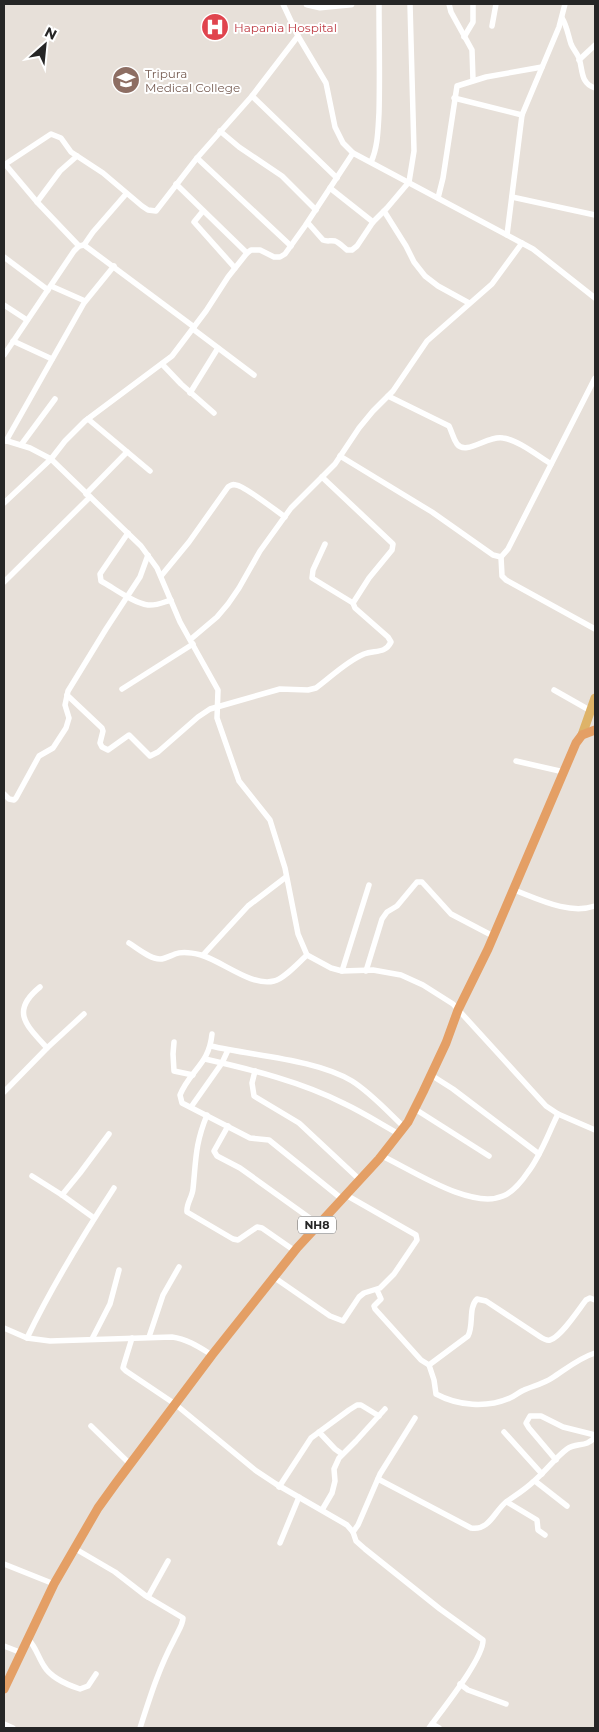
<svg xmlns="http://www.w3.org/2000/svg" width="599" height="1732" font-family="Montserrat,sans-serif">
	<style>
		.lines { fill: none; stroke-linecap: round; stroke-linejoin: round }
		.minor { stroke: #fff; stroke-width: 5.5 }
		.tertiary { stroke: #fff; stroke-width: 7 }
		.primary { stroke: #deb368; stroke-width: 9 }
		.trunk { stroke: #e49f65; stroke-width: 9 }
		.labels { text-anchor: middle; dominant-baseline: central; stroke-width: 4; stroke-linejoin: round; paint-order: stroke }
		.shield { fill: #fff; stroke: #676767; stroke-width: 1 }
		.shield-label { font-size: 11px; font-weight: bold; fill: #262626 }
		.health-label { font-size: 12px; fill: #be3a42; stroke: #fff; text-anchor: start }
		.education-label { font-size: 12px; fill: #785e54; stroke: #fff; text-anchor: start }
	</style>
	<rect width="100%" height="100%" fill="#e7e0d9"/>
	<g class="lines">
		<!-- minor -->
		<g class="minor">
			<polyline points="283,4 298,36 326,83 335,127 343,143 353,153 533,249 595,298"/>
			<polyline points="449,4 451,12 472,50 473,80"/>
			<path d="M562 18C567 26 568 35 571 44 573 49 577 53 579 58 583 70 580 83 595 88"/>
			<polyline points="492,26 496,4"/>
			<polyline points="464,37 473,22 473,4"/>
			<polyline points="579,60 595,45"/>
			<polyline points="252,96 337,178"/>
			<polyline points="454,98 522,115"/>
			<polyline points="220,131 239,147 282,176 316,210"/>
			<polyline points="197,158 291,246"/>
			<path d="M371 162C378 147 378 129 379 113 380 76 379 40 379 4"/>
			<polyline points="5,164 37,202 79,246"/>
			<polyline points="4,165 51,134 61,138 71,152 103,173 142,206 148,210 156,211 197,158 252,96 298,36"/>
			<polyline points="176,184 247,253"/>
			<polyline points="330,188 373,222"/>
			<polyline points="512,197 595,215"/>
			<polyline points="438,198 443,178 457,86 486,77 542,67"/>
			<polyline points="37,202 60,171 77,156"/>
			<polyline points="203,211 194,222 235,268"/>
			<polyline points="384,211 406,246 414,262 425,276 438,286 469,303"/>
			<path d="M308 223 323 240C328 242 330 240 335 241 340 243 343 247 347 250H352L357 246 373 222 387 208 409 182 414 151 410 4"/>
			<polyline points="507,235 522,115 559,27 565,4"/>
			<polyline points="84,245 93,232 126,194"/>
			<polyline points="4,257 48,290"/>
			<polyline points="51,286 85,301"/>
			<polyline points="4,305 27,320"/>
			<polyline points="193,329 254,375"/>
			<polyline points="13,341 52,359"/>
			<polyline points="4,355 74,251 79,246 84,245 194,327"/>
			<polyline points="162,364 181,384 214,413"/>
			<polyline points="190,393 218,348"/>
			<path d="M388 396 449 426C452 432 453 438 457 444 466 456 488 435 503 438 518 440 538 456 551 464"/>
			<polyline points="88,419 150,471"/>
			<polyline points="4,440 30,448 51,459 141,546 157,568 180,622 218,690 217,718 239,781 270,820 285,868 298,934 307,955 331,968 342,971 373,970 401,975 423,985 453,1004 546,1106 558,1114 595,1130"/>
			<polyline points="6,441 84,303 114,266"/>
			<polyline points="21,445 55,399"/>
			<polyline points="340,456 432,512 493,555 501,557 508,549 595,378"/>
			<polyline points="86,494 127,452"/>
			<polyline points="4,503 51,459 65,441 85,421 172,356 206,311 228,277 247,253 251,250 260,250 274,257 280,257 285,254 305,226 353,153"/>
			<path d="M128 533 100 574 101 581C114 588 133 603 148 605 156 606 164 602 171 600"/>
			<polyline points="325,544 313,570 312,578 353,603"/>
			<polyline points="501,557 502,576 506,580 595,629"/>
			<path d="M161 576 189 542 228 487C231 485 232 484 236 485 245 486 275 510 285 517"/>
			<polyline points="4,582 90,497"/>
			<polyline points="191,639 217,617 228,604 239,588 260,551 291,508 335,464 359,428 373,411 393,391 427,341 492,284 522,243"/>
			<polyline points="122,689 193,644"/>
			<polyline points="554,690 591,711"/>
			<path d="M67 695 102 728 103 731 100 743 102 747 108 750 129 735 150 756 158 752 198 717 210 709 280 689 308 690 316 688C331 677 347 661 364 654 375 650 385 654 391 642L388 637 355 608 353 603 369 578 392 550 393 544 322 477"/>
			<polyline points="516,761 564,772"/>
			<polyline points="4,794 9,799 14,800 16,798 39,756 53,748 66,728 69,718 65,705 68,691 106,629 140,577 148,555"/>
			<path d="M514 890C538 899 569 915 595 906"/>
			<path d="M129 943C137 948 150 959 160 959 165 959 170 956 175 954 183 951 193 953 201 955 222 961 252 987 274 981 284 979 299 962 307 955"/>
			<polyline points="203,955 248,906 286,877"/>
			<polyline points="342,971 369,885"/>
			<polyline points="366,971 382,919 387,912 397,906 417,882 422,882 451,914 493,936"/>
			<path d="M40 987C10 1011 26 1025 47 1048"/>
			<path d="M212 1034C209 1065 190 1070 180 1095L182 1103 250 1138 269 1140 342 1199"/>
			<polyline points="174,1042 173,1054 174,1071 193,1075"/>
			<path d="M211 1046C253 1056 315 1059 352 1081 371 1093 388 1112 404 1127"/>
			<path d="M205 1059C253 1070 302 1082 345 1104 364 1113 381 1124 399 1134"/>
			<polyline points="255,1071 252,1083 254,1096 299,1123 360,1180"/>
			<polyline points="431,1075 453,1089 539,1154"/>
			<polyline points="4,1092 47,1048 84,1014"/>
			<polyline points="191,1107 222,1063 228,1050"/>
			<polyline points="415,1109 489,1156"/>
			<path d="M207 1115C195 1144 196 1160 193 1189 192 1198 186 1204 187 1212L233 1239 238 1240 257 1227 262 1228 295 1251"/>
			<polyline points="228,1126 214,1151 217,1156 240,1168 318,1224"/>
			<path d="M382 1156C412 1170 471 1210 503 1196 513 1192 522 1181 528 1172 541 1155 548 1134 558 1114"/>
			<polyline points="32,1176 62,1195 94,1218"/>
			<polyline points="62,1195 80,1173 109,1134"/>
			<polyline points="275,1278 330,1316 343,1321 359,1297 364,1293 380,1288 394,1274 417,1240 416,1235 346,1195"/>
			<path d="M377 1290 381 1299 374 1306 375 1309 421 1360 429 1365 468 1336C474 1325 468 1308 477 1299L486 1301 539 1336C542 1338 546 1341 550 1340 561 1337 579 1309 586 1300L590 1298 595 1300"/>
			<path d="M4 1328 27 1338 50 1341 172 1337C187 1339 199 1347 212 1355"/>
			<polyline points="149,1337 163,1295 179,1267"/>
			<path d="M27 1338C52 1286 82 1237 114 1188"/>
			<path d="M132 1338 124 1364 123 1368 126 1371 175 1404 255 1470 276 1484 347 1525 353 1532 356 1541 365 1549 440 1609 483 1640C484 1658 441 1711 429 1728"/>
			<polyline points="92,1339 110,1304 119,1270"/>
			<path d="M429 1365 434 1380 436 1394C458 1406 487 1408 510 1398 515 1396 519 1392 524 1390 533 1386 543 1384 552 1378 566 1369 579 1358 595 1353"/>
			<polyline points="91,1426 130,1464"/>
			<polyline points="319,1432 335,1449 342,1454"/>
			<polyline points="504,1432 542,1474"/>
			<polyline points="556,1460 529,1428 526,1423 530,1416 541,1416 563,1427 595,1435"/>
			<path d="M378 1479 471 1528C489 1531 494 1512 506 1502 516 1495 526 1489 534 1481 546 1471 555 1458 567 1449 577 1442 586 1448 595 1437"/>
			<polyline points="535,1481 567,1506"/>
			<polyline points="279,1487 311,1438 349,1410 357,1405 361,1405 379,1416"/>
			<polyline points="507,1502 537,1520 538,1530 545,1535"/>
			<polyline points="322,1510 332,1493 335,1481 334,1469 339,1458 356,1441 385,1409"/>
			<polyline points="353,1532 358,1525 380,1474 415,1418"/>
			<polyline points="280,1543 299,1497"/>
			<path d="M74 1548 115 1572 146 1596 183 1618C183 1625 177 1633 174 1640 159 1668 150 1697 140 1728"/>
			<polyline points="4,1564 54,1584"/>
			<polyline points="148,1597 168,1561"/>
			<path d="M28 1639C36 1647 38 1657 44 1666 51 1678 68 1685 80 1689L88 1686 96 1674"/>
			<polyline points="4,1646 22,1653"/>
			<polyline points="460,1684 468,1690 506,1704"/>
			<polyline points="4,1724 13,1728"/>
			<polyline points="432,1724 439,1728"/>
		</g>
		<!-- tertiary -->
		<polyline class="tertiary" points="307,4 320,7 351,4"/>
		<!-- primary -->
		<polyline class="primary" points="582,735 595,698"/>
		<!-- trunk -->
		<polyline class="trunk" points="4,1689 54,1584 98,1508 116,1483 212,1355 297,1248 379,1159 408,1122 423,1092 446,1043 458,1010 488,949 576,743 582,735 595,730"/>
	</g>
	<!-- icons -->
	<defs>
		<g id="hospital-disc" transform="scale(1.4375)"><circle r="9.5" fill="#e0444e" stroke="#fff"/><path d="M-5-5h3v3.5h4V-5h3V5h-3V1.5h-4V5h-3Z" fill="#fff"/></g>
		<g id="university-disc" transform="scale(1.4375)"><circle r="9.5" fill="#8d6e63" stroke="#fff"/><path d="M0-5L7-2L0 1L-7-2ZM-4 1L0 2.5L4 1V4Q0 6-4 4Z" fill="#fff"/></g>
	</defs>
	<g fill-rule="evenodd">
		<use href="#hospital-disc" x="215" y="27"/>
		<use href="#university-disc" x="126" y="80"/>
	</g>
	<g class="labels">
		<!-- shield labels -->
		<rect class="shield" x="298" y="1216.5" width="38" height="17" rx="4"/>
		<g class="shield-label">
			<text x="317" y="1225">NH8</text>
		</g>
		<!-- health labels -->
		<g class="health-label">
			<text x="234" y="27">Hapania Hospital</text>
		</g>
		<!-- education labels -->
		<g class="education-label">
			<text x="145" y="73">Tripura<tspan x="145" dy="14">Medical College</tspan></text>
		</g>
	</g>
	<!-- border -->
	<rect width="599" height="1732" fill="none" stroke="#262626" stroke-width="10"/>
	<!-- north arrow -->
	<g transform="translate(45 45) rotate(27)" stroke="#ffffff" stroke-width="4" paint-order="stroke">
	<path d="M0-4L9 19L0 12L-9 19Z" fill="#262626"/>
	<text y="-8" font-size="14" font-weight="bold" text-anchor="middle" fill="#262626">N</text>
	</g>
</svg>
